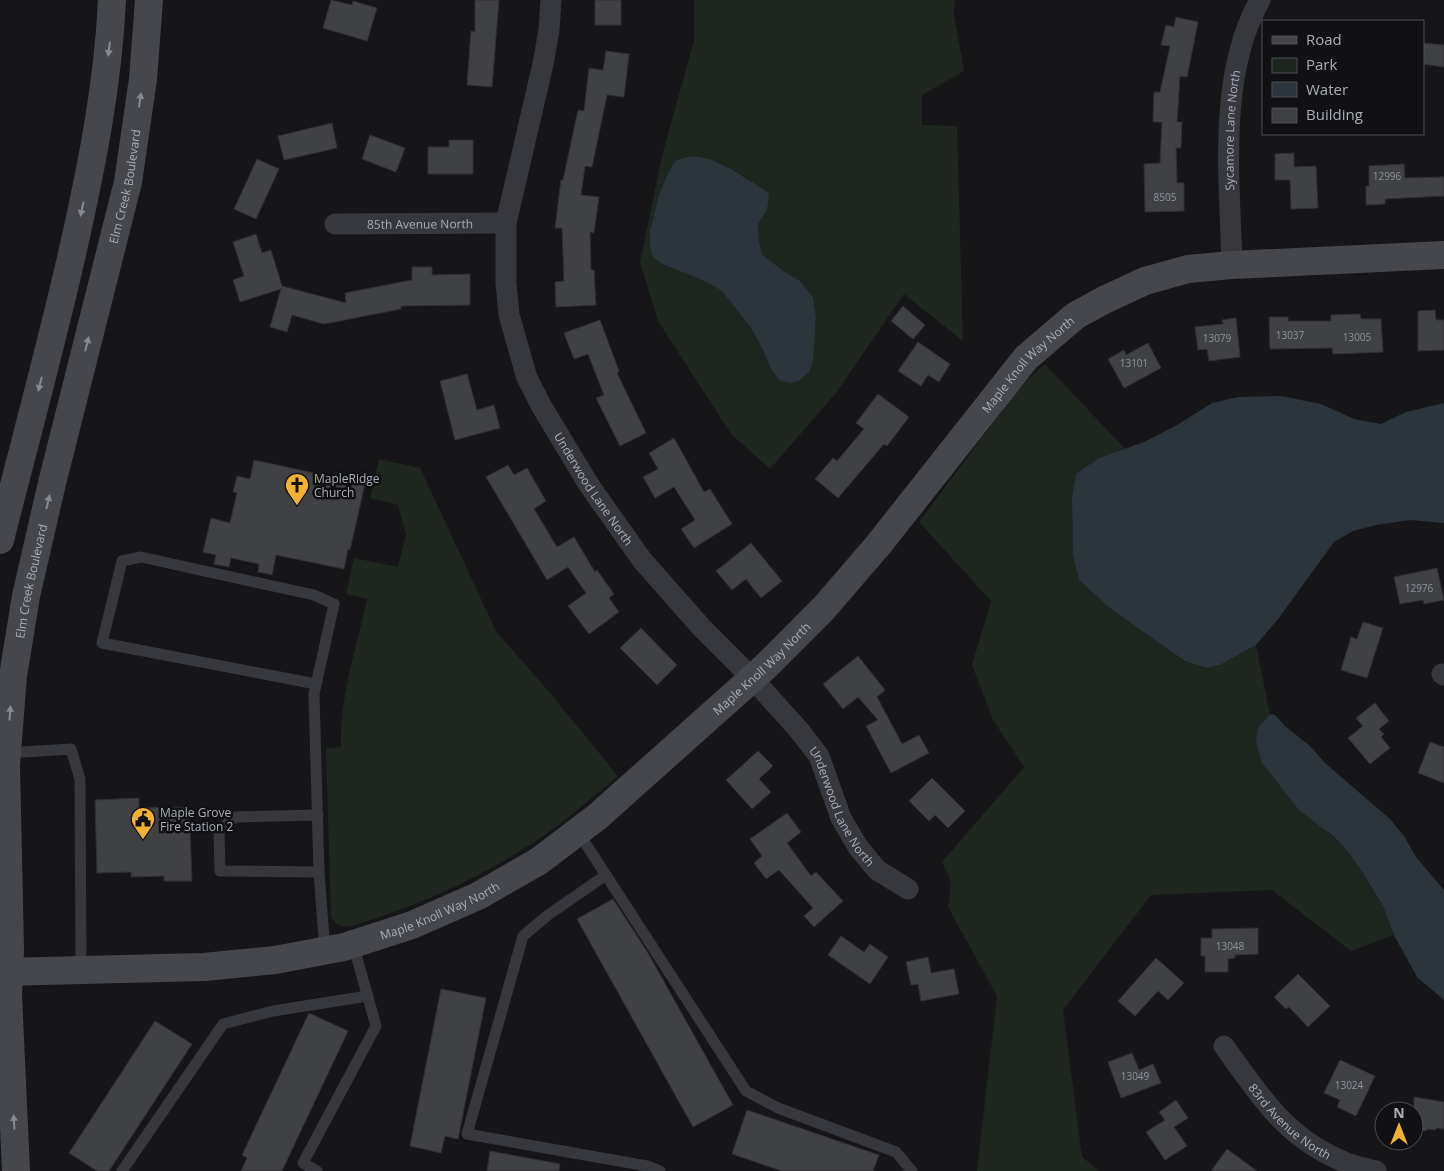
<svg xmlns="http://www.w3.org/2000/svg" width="1444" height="1171" font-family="'Open Sans',sans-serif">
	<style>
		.green { fill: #1e261f; fill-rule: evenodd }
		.water { fill: #2c353c }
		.building { fill: #404145; stroke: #303034 }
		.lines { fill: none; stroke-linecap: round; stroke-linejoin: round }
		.lane { stroke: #37383d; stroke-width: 11 }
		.street { stroke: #37383d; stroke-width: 21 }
		.secondary { stroke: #45474d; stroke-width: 28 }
		.oneway { fill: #858993 }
		.labels { text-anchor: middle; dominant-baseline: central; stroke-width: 5; stroke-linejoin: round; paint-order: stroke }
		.number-label { font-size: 10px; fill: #8e929b }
		.street-label { font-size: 12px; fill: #a8adb8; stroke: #111113 }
		.poi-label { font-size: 12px; fill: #a8adb8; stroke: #111113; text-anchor: start }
	</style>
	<rect width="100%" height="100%" fill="#161618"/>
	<!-- green -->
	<g class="green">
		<path d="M694 0H955L954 14 964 71 922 95V125L957 126 963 341 904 294 836 393 770 469 731 434 658 321 640 262 663 152 694 41ZM710 159 733 170 749 179 767 210 758 224V237L762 254 782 270 800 281 813 297 816 317 814 339 771 369 763 350 751 328 722 291 700 279 664 265 650 231 659 195 668 173Z"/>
		<polygon points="1045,364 1125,449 1099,458 1072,498 1073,555 1164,646 1185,661 1206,668 1220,665 1256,645 1270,714 1258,727 1272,777 1319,824 1344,847 1359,867 1383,906 1394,935 1351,951 1272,890 1151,895 1063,1010 1082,1157 1100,1171 977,1171 997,996 948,907 951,882 942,862 1024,767 993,720 972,665 991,601 919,522 1020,387"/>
		<path d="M379 459 420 468 496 631 550 693 618 776C597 793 577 811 556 827 494 872 425 904 352 926 341 927 337 926 331 917L326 748 341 747C339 699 357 646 367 599L346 594 354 558 398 567 406 535 398 505 370 498Z"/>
	</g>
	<!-- water -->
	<g class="water">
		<polygon points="691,156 710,159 733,170 769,193 767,210 758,224 758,237 762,254 782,270 800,281 813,297 816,317 813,361 809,372 799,381 789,383 779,380 771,369 763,350 751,328 722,291 700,279 664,265 653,257 650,246 650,231 659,195 668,173 675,161"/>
		<polygon points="1281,396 1321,404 1354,419 1381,424 1406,412 1444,403 1444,523 1410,520 1376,525 1353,531 1334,542 1278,619 1256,645 1220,665 1206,668 1185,661 1138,628 1110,608 1079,580 1073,555 1072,498 1076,474 1099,458 1144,442 1177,425 1212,403 1238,397"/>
		<polygon points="1270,714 1275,715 1285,726 1310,746 1325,763 1390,819 1404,836 1416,857 1444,890 1444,1000 1417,977 1394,935 1383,906 1359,867 1344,847 1333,836 1299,810 1262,763 1256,742 1258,727"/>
	</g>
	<!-- building -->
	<g class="building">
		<polygon points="331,0 352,5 353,1 377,8 367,41 323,28"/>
		<polygon points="475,0 499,0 492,87 467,85 471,31 475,32"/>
		<rect x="595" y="0" width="26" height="25"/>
		<polygon points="1176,17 1198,22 1187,77 1180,76 1177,122 1182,122 1181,148 1176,148 1177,183 1184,183 1184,211 1145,212 1144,164 1160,163 1162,122 1153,122 1154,92 1160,92 1170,46 1161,45 1166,25 1174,27"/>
		<polygon points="1423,43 1444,45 1444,67 1423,64"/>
		<polygon points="606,51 629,54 624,97 607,95 592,167 585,166 581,195 599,197 594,233 590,232 591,270 594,270 596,305 556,307 555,282 564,281 562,228 555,228 561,180 563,180 578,110 584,111 589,68 603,70"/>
		<polygon points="332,123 337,148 284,160 278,136"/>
		<polygon points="370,135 405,148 396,172 362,159"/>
		<polygon points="449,140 473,140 473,174 428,174 428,147 449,147"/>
		<polygon points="1294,153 1294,167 1316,166 1318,208 1291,209 1290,180 1275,180 1275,154"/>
		<polygon points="257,159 279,169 256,219 234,209"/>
		<polygon points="1404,164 1405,178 1444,177 1444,196 1385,199 1385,204 1366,205 1366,186 1369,186 1369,166"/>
		<polygon points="256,234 262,253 271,250 282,286 346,303 345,293 412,280 412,267 432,267 432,275 470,274 470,305 401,306 401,309 324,324 292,315 287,332 270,327 281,289 240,302 233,280 244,276 233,242"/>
		<polygon points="903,306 925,325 913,339 891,321"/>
		<polygon points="1435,310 1436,320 1444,320 1444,350 1418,351 1418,311"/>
		<polygon points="1360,314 1361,319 1381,319 1383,352 1333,354 1332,348 1270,349 1269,317 1288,317 1288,321 1331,321 1331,315"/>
		<polygon points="1236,318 1240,357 1209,361 1207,349 1198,350 1195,327 1223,324 1222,320"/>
		<polygon points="600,320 619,371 617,373 646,433 620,446 596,398 604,395 588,354 574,359 564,333"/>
		<polygon points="918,342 950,364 939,382 928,375 921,386 898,371"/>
		<polygon points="1148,343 1161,368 1124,388 1108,359 1124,350 1126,355"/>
		<polygon points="467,374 477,410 494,405 500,428 455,440 440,381"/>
		<polygon points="878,394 909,417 887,446 884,444 838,498 815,479 833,458 837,461 864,429 856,423"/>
		<polygon points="674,438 704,492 710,489 732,524 694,548 681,529 695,520 674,487 655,498 643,477 658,469 649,453"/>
		<polygon points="254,460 365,484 350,550 348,549 344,569 276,555 272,575 258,572 259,564 231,558 229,567 214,564 216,555 203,552 211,518 230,523 237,493 233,492 237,476 250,479"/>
		<polygon points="508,465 514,475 527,468 546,501 534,509 557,547 574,537 595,572 597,570 614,594 609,598 619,612 589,634 568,606 586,593 568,567 547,580 486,477"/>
		<polygon points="751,543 782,581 761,598 746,579 732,590 716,571"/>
		<polygon points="1437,568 1444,600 1424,604 1423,600 1400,604 1394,577"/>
		<polygon points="1363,622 1383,628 1367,678 1341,670 1351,637 1357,639"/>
		<polygon points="641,628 677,665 657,685 620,648"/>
		<polygon points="858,656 885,690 877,697 902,744 919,735 929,753 891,773 866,726 878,720 858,697 843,709 823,684"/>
		<polygon points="1375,703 1389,721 1379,729 1384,734 1381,737 1390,748 1370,764 1348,738 1363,726 1356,718"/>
		<polygon points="1430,742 1444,747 1444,783 1418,773"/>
		<polygon points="758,751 773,766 759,779 771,792 752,809 726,780"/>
		<polygon points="932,778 965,811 948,828 935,815 929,821 909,801"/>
		<polygon points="139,798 139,808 189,807 192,881 164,881 164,876 131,877 131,872 97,873 95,800"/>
		<polygon points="787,813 801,832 787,843 811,876 816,872 843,901 814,927 804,916 813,908 779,870 766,879 754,863 762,856 750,839"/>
		<polygon points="613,899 648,953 733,1105 693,1127 577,919"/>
		<polygon points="1258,928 1258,954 1235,955 1235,958 1228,959 1228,972 1205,972 1205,956 1201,956 1201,938 1212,938 1212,929"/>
		<polygon points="841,936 864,952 870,944 888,957 870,984 828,955"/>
		<polygon points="928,957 931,973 954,969 959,994 921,1001 918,984 911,985 906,962"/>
		<polygon points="1156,958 1184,983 1168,1000 1158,991 1135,1016 1118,1001"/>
		<polygon points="1298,974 1330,1006 1308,1027 1289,1007 1286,1009 1274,997"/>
		<polygon points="441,989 486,998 458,1139 445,1136 441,1153 410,1146"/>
		<polygon points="309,1013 348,1031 282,1171 241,1171 247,1158 242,1155"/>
		<polygon points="155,1021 192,1044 109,1171 97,1171 69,1153"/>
		<polygon points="1132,1053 1139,1070 1153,1064 1161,1083 1121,1098 1108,1062"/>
		<polygon points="1340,1060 1375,1076 1356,1116 1337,1107 1340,1100 1324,1093"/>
		<polygon points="1414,1097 1444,1102 1444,1129 1436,1128 1436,1130 1427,1129 1426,1131 1414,1129"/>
		<polygon points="1176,1100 1188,1118 1174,1127 1187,1146 1165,1160 1146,1132 1165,1120 1159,1112"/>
		<polygon points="747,1110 879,1155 873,1171 782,1171 732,1154"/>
		<polygon points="1227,1149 1257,1171 1211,1171"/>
		<polygon points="490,1151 560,1164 559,1171 487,1171"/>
	</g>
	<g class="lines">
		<!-- lane -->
		<g class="lane">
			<polyline points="316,684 102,643 122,561 141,557 314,595 334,604 314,694 319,872 325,951"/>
			<polyline points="7,753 71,749 80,779 81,970"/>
			<polyline points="318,815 235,817 219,830 220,871 319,872"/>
			<polyline points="578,832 746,1091 778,1108 896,1152 912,1171"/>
			<polyline points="606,875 548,915 523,936 467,1134 647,1166 660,1171"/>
			<polyline points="122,1171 223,1024 273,1011 368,996"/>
			<polyline points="317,1171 303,1163 376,1026 353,944"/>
		</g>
		<!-- street -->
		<g class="street">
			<path id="s1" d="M551 0 549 30 543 64 506 223V283L509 315 527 378 542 407 589 485 642 560 702 628 753 679 798 729 819 756 841 818 858 847 877 870 908 889"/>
			<path id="s2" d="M335 224 506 223"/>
			<path id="s3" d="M1232 265C1230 181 1217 76 1260 0"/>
			<polyline points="1442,674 1444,675"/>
			<path id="s4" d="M1224 1046C1259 1095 1285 1137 1342 1161 1353 1166 1365 1168 1376 1171"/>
		</g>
		<!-- secondary -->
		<g class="secondary">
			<path d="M0 540C24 445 50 350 72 254 91 170 108 86 112 0"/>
			<path id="s5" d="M0 972 204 967 275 960 344 947 412 925 478 896 539 861 597 817 765 667 824 608 879 544 1026 358 1075 316 1104 300 1145 281 1188 269 1232 265 1444 255"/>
			<path id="s6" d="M16 1171 8 995 10 949 6 765 13 676 26 596 52 483 128 182 143 79 149 0"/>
		</g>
	</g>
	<!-- one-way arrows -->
	<defs><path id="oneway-solid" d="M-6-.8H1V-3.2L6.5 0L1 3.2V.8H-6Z" transform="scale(1.25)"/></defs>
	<g class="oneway">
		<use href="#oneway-solid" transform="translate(109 49) rotate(97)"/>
		<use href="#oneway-solid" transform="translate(140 100) rotate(-82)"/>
		<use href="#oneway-solid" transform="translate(82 209) rotate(102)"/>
		<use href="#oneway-solid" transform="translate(87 344) rotate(-76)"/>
		<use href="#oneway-solid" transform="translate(40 384) rotate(104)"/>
		<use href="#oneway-solid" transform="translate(48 502) rotate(-77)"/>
		<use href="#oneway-solid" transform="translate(10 713) rotate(-86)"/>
		<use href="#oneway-solid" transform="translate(14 1122) rotate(-93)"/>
	</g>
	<!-- icons -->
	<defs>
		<g id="church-pin" transform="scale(1.25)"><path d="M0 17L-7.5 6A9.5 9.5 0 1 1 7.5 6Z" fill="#f2b134" stroke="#111113"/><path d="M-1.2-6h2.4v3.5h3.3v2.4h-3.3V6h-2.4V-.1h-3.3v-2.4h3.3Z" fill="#111"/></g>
		<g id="civic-pin" transform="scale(1.25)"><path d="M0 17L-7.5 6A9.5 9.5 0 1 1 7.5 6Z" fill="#f2b134" stroke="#111113"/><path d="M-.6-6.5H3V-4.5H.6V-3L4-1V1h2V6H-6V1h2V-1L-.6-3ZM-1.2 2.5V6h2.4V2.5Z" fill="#111"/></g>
	</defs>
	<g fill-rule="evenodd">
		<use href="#church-pin" x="297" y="485"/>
		<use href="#civic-pin" x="143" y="819"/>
	</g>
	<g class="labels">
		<!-- number labels -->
		<g class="number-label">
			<text x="1387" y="176">12996</text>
			<text x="1165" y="197">8505</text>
			<text x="1290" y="335">13037</text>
			<text x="1357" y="337">13005</text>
			<text x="1217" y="338">13079</text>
			<text x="1134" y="363">13101</text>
			<text x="1419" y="588">12976</text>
			<text x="1230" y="946">13048</text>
			<text x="1135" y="1076">13049</text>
			<text x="1349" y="1085">13024</text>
		</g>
		<!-- street labels -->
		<g class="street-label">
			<text stroke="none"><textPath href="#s3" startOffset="135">Sycamore Lane North</textPath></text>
			<text stroke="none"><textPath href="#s6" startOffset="998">Elm Creek Boulevard</textPath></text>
			<text stroke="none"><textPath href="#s2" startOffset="85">85th Avenue North</textPath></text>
			<text stroke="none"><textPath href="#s5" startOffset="1259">Maple Knoll Way North</textPath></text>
			<text stroke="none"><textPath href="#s1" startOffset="515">Underwood Lane North</textPath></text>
			<text stroke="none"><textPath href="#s6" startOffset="592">Elm Creek Boulevard</textPath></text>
			<text stroke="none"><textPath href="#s5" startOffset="854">Maple Knoll Way North</textPath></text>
			<text stroke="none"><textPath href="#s1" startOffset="921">Underwood Lane North</textPath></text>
			<text stroke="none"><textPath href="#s5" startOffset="448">Maple Knoll Way North</textPath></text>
			<text stroke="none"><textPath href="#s4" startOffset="101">83rd Avenue North</textPath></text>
		</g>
		<!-- poi labels -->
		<g class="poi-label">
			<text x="314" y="478">MapleRidge<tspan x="314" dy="14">Church</tspan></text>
			<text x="160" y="812">Maple Grove<tspan x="160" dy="14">Fire Station 2</tspan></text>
		</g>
	</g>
	<!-- legend -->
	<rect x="1262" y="20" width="162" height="115" fill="#111113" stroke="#4d4f55"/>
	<rect x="1272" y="36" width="25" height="8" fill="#45474d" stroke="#4d4f55"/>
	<text x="1306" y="45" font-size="15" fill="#a8adb8">Road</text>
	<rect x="1272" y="58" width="25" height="15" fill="#1e261f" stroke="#4d4f55"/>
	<text x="1306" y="70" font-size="15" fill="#a8adb8">Park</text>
	<rect x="1272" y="82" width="25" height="15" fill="#2c353c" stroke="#4d4f55"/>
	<text x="1306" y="95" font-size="15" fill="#a8adb8">Water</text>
	<rect x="1272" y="108" width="25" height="15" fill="#404145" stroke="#4d4f55"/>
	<text x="1306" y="120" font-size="15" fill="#a8adb8">Building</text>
	<!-- north arrow -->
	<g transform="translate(1399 1126)"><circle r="24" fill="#111113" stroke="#4d4f55"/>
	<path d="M0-4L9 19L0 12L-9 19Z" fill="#f2b134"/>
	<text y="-8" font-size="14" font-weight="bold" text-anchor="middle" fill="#a8adb8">N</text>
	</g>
</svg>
